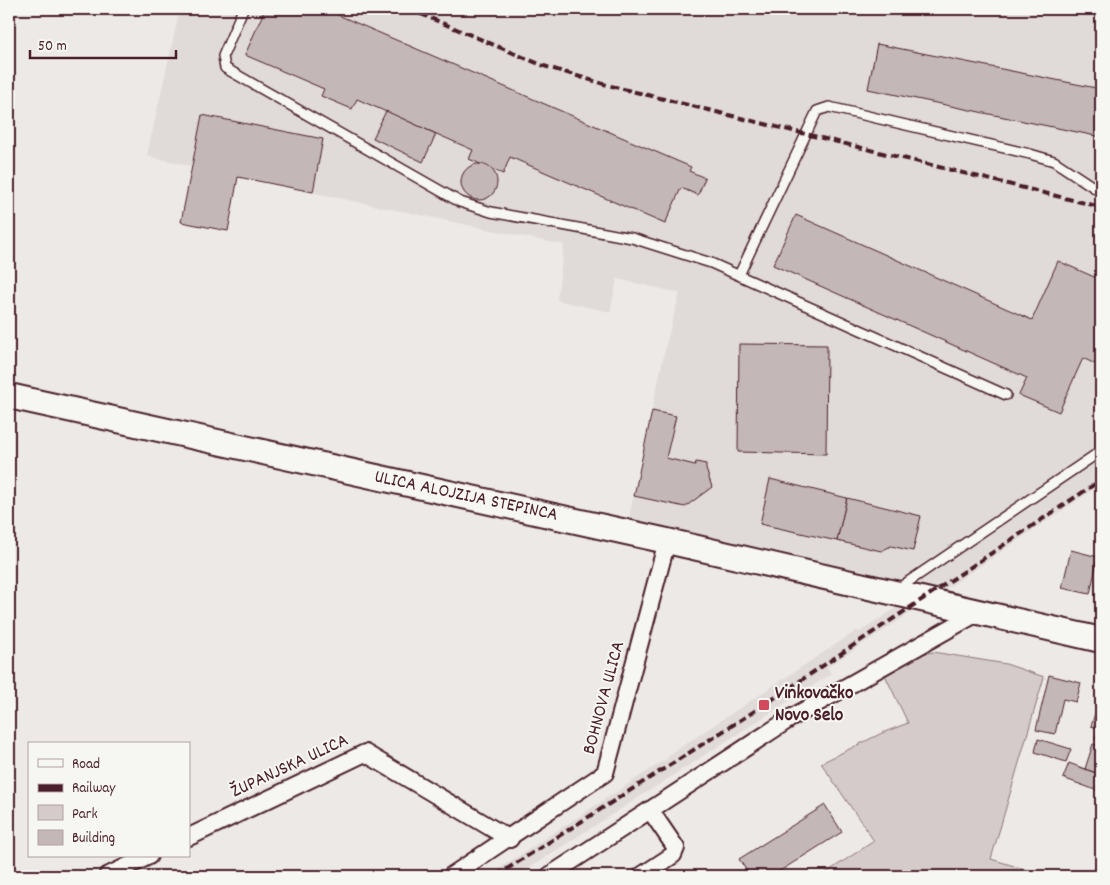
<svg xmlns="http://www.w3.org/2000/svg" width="1110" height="885" font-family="Dekko,sans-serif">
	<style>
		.built { fill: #e0dad8 }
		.green { fill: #d4cbca; stroke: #8f757a }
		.building { fill: #c4b7b7; stroke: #4a1f2b }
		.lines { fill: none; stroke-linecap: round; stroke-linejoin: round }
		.service-casing { stroke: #4a1f2b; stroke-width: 12 }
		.minor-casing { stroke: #4a1f2b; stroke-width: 20 }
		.secondary-casing { stroke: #4a1f2b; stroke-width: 28 }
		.service { stroke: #f6f6f2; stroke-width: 9 }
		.minor { stroke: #f6f6f2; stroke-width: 16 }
		.secondary { stroke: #f6f6f2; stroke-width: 24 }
		.rail { stroke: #4a1f2b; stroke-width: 4; stroke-dasharray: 8 4; stroke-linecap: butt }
		.poi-dot { fill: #d1495b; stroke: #f6f6f2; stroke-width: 2 }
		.labels { text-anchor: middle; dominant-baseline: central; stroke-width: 4; stroke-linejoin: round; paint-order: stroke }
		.street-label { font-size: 19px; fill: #4a1f2b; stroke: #f6f6f2 }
		.poi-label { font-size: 19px; font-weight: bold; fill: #4a1f2b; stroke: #f6f6f2; text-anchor: start }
	</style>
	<rect width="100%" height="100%" fill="#ece9e6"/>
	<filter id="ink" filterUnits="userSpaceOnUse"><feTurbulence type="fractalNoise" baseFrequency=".02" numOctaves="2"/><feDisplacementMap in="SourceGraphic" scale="10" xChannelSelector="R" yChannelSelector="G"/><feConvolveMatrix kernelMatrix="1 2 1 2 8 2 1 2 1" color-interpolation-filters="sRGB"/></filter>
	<g filter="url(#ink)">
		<!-- built -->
		<g class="built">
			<polygon points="180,9 220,12 220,9 1101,9 1101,484 937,595 926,589 924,585 629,518 667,341 680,293 617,279 610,312 557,300 564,245 238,177 228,231 181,222 192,166 147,156"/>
			<polygon points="896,608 910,613 827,667 831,674 516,876 488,876 668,758 669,755 856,631 860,632"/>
		</g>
		<!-- green -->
		<polygon class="green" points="933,652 1006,664 1044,677 991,859 1047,876 821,876 874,841 821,763 882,733 908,723 882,669 915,655"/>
		<!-- building -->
		<g class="building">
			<polygon points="265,9 324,9 691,167 689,171 705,178 698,195 681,188 665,224 510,157 503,174 469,159 473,150 357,99 352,109 321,96 324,89 245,55"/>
			<polygon points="877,44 1101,89 1101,137 868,89"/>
			<polygon points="386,111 436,134 423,162 373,138"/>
			<polygon points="202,115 323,139 313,192 238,177 228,231 181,222"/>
			<circle cx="479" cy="182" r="18"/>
			<polygon points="796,215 1032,320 1058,261 1101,280 1101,350 1095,364 1083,358 1059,412 1019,395 1027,378 773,265"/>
			<polygon points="739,344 827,345 826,454 738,452"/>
			<polygon points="652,411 676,416 666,458 695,465 696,462 706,464 706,469 712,487 685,507 634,496"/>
			<polygon points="770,479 847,498 837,541 760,524"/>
			<polygon points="847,498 921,516 913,551 891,546 881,551 837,541"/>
			<polygon points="1071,550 1098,557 1090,594 1062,588"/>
			<polygon points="1049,675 1081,683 1076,702 1063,699 1055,734 1036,730"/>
			<polygon points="1100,698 1101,698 1101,741 1095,739 1098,728 1091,726"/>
			<polygon points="1038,739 1071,749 1066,762 1035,752"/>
			<polygon points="1093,744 1101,746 1100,774 1085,769"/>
			<polygon points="1069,763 1101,775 1101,792 1063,778"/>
			<polygon points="825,805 842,832 772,876 750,876 739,859"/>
		</g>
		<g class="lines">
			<!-- service casing -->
			<g class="service-casing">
				<g id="service">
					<polyline points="243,9 223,56 225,68 460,202 491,212 632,238 711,263 1006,395"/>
					<polyline points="739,275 817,111 829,107 1030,154 1054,161 1101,192"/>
					<polyline points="896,590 1101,451"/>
				</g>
			</g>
			<!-- minor casing -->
			<g class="minor-casing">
				<g id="minor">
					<polyline points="189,837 365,753 510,839"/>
					<polyline points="107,876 149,856"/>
					<polyline points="451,876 605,773 667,541"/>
					<polyline points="549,876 791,718 979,612"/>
					<polyline points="641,876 673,855 676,848 650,810"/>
				</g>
			</g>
			<!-- secondary casing -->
			<g class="secondary-casing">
				<polyline id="secondary" points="9,396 667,541 1101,640"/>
			</g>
			<!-- service -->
			<use href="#service" class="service"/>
			<!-- minor -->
			<use href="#minor" class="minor"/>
			<!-- secondary -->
			<use href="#secondary" class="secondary"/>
			<!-- rail -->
			<g class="rail">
				<polyline points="409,9 544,66 607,85 1101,207"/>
				<polyline points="496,876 764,705 1101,480"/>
			</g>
		</g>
	</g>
	<!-- markers -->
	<rect class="poi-dot" x="758" y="699" width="12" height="12" rx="2.5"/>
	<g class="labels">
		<!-- street labels -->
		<g class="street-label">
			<text transform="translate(466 497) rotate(12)">ULICA ALOJZIJA STEPINCA</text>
			<text transform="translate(605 698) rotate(-75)">BOHNOVA ULICA</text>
			<text transform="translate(290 767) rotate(-25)">ŽUPANJSKA ULICA</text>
		</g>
		<!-- poi labels -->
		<g class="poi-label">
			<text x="775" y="694">Vinkovačko<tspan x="775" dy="22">Novo Selo</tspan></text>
		</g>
	</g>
	<!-- margin -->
	<rect width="1110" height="885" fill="none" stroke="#f6f6f2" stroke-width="30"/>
	<rect x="15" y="15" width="1080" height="855" fill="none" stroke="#4a1f2b" stroke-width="2" filter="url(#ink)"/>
	<!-- legend -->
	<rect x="28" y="742" width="162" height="115" fill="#f6f6f2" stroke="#b1a0a2"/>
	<rect x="38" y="759" width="25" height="8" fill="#f6f6f2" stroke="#b1a0a2"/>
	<text x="72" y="768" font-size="15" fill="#4a1f2b">Road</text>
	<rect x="38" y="784" width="25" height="8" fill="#4a1f2b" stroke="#b1a0a2"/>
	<text x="72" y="792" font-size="15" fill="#4a1f2b">Railway</text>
	<rect x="38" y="805" width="25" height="15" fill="#d4cbca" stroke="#b1a0a2"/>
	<text x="72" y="818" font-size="15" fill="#4a1f2b">Park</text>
	<rect x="38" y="830" width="25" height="15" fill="#c4b7b7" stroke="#b1a0a2"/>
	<text x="72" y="842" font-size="15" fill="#4a1f2b">Building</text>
	<!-- scale -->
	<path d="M30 50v8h146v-8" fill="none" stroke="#4a1f2b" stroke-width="2.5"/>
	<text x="38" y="50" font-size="15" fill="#4a1f2b" stroke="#f6f6f2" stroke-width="4" paint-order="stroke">50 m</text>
</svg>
